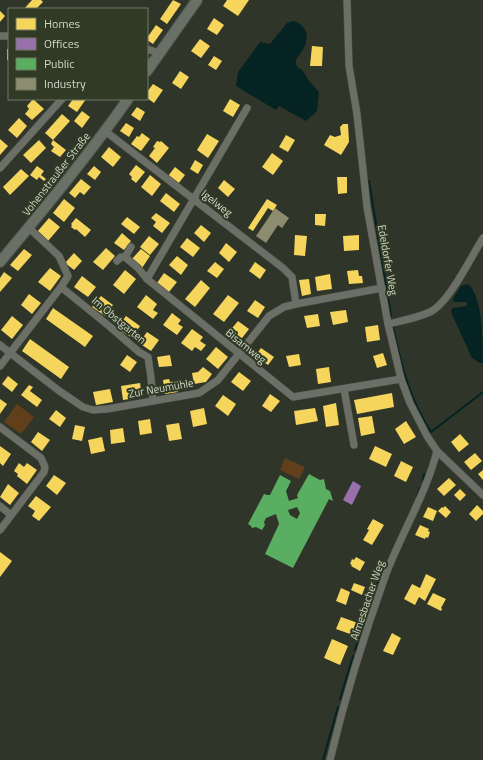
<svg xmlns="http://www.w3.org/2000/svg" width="483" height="760" font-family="'Titillium Web',sans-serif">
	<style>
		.green { fill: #613f1a }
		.water { fill: #042322 }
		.homes { fill: #f6d55c }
		.offices { fill: #9970ab }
		.public { fill: #5aae61; fill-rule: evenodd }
		.industry { fill: #8c8c6e }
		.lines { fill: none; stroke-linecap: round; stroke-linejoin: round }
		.stream { stroke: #042322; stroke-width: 2 }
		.street-casing { stroke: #4c5147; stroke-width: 8 }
		.secondary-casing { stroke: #4c5147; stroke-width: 12 }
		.street { stroke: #6b6f66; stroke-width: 7 }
		.secondary { stroke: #697167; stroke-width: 10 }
		.labels { text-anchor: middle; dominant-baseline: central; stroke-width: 4; stroke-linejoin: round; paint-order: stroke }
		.street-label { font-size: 11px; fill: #d1d7ca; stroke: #303a25 }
	</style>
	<rect width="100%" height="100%" fill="#30352a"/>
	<!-- green -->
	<g class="green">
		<polygon points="17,404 34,417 21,434 4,422"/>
		<polygon points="285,458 305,467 299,479 280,470"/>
	</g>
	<!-- water -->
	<g class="water">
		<path d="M293 21C309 25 310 40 301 53 299 56 295 59 296 64 297 67 299 68 302 70 304 72 305 75 307 78 311 83 315 88 319 92L317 111 306 121 279 106 276 110 236 86 238 72 260 42 270 44 287 23Z"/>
		<path d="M468 284C483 297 483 341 483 363H480L472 358 451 312 452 308 467 306V302H454L453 299 461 286Z"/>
	</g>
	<!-- homes -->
	<g class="homes">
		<polygon points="32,0 41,0 43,2 36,9 24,9"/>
		<polygon points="173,0 181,4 167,24 160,19"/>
		<polygon points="227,0 249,0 238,16 223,6"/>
		<polygon points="0,11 5,16 0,22"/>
		<polygon points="214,18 224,25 217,35 207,29"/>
		<polygon points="156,25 163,30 153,44 147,40 147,38"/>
		<polygon points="200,39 210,46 201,58 191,51"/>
		<polygon points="312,46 323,47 322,66 310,66"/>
		<rect x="7" y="49" width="2" height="11"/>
		<polygon points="214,56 222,61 216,70 208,65"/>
		<polygon points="180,71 189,77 181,89 172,83"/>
		<polygon points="153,84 163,90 154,103 147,98 147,92"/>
		<polygon points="33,99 44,109 32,120 25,114 29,109 27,106"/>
		<polygon points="73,99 86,99 77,112 68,106"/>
		<polygon points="230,99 240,105 233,117 223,111"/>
		<polygon points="137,107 145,112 140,121 131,115"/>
		<polygon points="82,111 90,117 82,128 74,121"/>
		<polygon points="62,114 70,121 53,140 45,133"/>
		<polygon points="19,118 27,126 17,138 8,130"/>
		<polygon points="126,123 134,128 129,137 120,131"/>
		<polygon points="343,124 348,124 349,142 341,155 324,145 330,135 335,137 341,135 340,127"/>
		<polygon points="142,133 150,139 141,151 131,144 137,136 139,137"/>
		<polygon points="207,134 219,141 208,158 197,150"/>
		<polygon points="286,135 295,140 288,152 279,147"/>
		<polygon points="0,139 8,146 0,155"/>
		<polygon points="39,140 46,148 31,163 23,155"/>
		<polygon points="53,140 66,150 60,157 51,151 54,147 51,144"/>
		<polygon points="157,141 160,142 161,141 169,148 157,163 149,156 155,148 153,147"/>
		<polygon points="109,147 121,157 113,167 101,157"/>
		<polygon points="272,153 283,161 273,175 262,167"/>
		<polygon points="195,160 203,165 198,174 190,169"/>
		<polygon points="136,165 145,172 136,183 131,179 132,177 129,174"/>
		<polygon points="37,166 44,171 41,175 46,179 44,181 39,177 37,180 30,175"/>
		<polygon points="94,166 101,172 95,180 87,174"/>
		<polygon points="175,167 185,175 178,184 168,176"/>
		<polygon points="21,169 29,176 10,195 3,187"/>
		<polygon points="150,175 161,184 152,196 141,187"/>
		<polygon points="337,177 347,177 347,193 338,194"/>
		<polygon points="81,179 91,187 84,195 80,192 75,198 69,193"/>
		<polygon points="224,180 235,189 228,197 218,188"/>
		<polygon points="166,193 180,204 174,212 160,201"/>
		<polygon points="64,199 75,208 64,222 53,213"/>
		<polygon points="267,199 277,205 273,211 268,208 253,231 248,228"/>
		<polygon points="156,213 170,223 162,233 153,226 156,222 151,218"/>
		<polygon points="315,214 326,214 325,226 315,225"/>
		<polygon points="127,217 140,227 134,234 121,224"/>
		<polygon points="49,218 60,227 48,241 37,232"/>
		<polygon points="76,218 91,230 85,237 76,229 75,230 71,227 72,225 71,224"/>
		<polygon points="201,225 211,233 204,242 194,233"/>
		<polygon points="122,233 131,241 124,250 114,243"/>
		<polygon points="295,235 307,236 305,256 294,255"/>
		<polygon points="359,235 359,250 344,251 343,236"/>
		<polygon points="149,236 159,244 150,255 140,247"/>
		<polygon points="187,238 200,248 193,257 180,247"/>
		<polygon points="226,243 237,252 229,262 219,253"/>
		<polygon points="106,248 115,256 103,270 93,262"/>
		<polygon points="24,249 32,255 18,271 10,265"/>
		<polygon points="141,249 150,256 142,268 131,260"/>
		<polygon points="74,253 82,261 74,270 65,263"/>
		<polygon points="177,256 188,265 181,275 169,265"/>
		<polygon points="215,262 224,269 217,278 207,271"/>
		<polygon points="255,262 266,270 260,279 249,271"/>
		<polygon points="50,268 61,276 50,291 38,282"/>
		<polygon points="125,270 136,279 124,294 113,285"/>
		<polygon points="358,270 359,276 362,276 363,283 349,284 347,271"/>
		<polygon points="4,272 12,278 0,292 0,278"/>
		<polygon points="164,273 177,282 169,292 157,283"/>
		<polygon points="330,274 332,289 317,291 315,277"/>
		<polygon points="82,276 96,287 88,297 74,287"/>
		<polygon points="309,279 311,294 302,296 299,280"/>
		<polygon points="201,280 210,288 195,307 185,299"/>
		<polygon points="29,294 41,303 32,314 21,305"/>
		<polygon points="146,295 157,304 153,310 158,313 153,319 137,307"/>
		<polygon points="228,295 239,303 224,322 213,314"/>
		<polygon points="101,296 113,305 105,316 92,307"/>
		<polygon points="255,300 265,307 258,318 247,311"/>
		<polygon points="53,308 93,336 85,347 46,319"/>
		<polygon points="346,310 348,322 333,325 330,312"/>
		<polygon points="172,313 181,320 178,324 183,327 177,335 163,325"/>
		<polygon points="318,314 320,326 307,328 304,316"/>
		<polygon points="12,316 23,325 12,339 1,330"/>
		<polygon points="126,316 140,326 132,338 117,328"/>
		<polygon points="238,321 249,329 239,342 228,333"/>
		<polygon points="378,325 380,340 367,342 365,327"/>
		<polygon points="192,329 203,337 200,341 206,345 201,351 195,347 192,351 181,343"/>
		<polygon points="147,332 159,340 151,351 139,343"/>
		<polygon points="30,339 69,367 61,379 22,351"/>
		<polygon points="216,347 228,357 218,369 206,359"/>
		<polygon points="261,348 274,357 268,365 255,356"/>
		<polygon points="383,353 387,365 377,368 373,356"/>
		<polygon points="299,354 301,365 289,367 286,356"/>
		<polygon points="127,355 137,362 130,372 120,365"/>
		<polygon points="170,355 172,366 159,367 157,357"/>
		<polygon points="203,367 212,374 206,382 194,384 192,373 198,372"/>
		<polygon points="329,367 331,382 318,384 316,369"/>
		<polygon points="239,372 251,381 243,391 231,382"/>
		<polygon points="8,376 18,384 12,392 2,384"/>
		<polygon points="169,379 170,382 176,381 178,392 165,394 163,380"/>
		<polygon points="140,383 142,397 123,400 121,386"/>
		<polygon points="29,385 33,387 30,391 42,400 37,407 21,395"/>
		<polygon points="110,389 113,402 96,405 93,392"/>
		<polygon points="392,393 394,407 357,414 354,400"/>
		<polygon points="270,394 280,401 271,412 262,406"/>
		<polygon points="223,395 236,404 228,416 215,406"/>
		<polygon points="0,399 7,404 0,414"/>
		<polygon points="336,403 339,425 326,427 323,406"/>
		<polygon points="204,408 207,424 193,427 190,411"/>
		<polygon points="315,408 318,421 296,425 294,411"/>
		<polygon points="56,410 66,418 60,427 49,419"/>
		<polygon points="372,416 375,433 361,436 358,418"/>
		<polygon points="150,419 152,433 140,435 138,421"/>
		<polygon points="406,421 416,437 404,444 395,429"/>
		<polygon points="179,423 182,439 169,441 166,425"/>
		<polygon points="75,425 85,427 82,441 72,439"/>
		<polygon points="123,428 125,442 111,444 110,430"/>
		<polygon points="38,432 50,440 42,451 31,442"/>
		<polygon points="460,434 469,444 459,452 451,442"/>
		<polygon points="102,437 105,451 91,454 88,440"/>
		<polygon points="0,446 11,454 3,466 0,463"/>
		<polygon points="375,446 392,454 386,467 369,459"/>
		<polygon points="475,453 482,461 471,470 464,462"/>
		<polygon points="401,461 413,467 406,482 394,476"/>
		<polygon points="19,463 24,467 27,463 37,470 27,484 17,476 18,474 14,471"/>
		<polygon points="483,470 483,480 478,474"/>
		<polygon points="54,475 66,483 57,495 46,486"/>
		<polygon points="449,478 456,485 444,496 437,489"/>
		<polygon points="8,484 19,493 10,505 0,497"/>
		<polygon points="460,489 466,495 460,501 454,495"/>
		<polygon points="36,496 51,507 39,521 32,516 35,511 28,506"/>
		<polygon points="477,505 483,511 483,514 476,521 469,514"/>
		<polygon points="445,506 451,512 446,518 438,511 442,507 443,508"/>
		<polygon points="428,507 437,511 433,521 423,517"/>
		<polygon points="373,519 384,525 372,545 363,540 369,530 367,529"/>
		<polygon points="420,525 429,529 428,531 430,532 428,538 426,537 425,539 415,535"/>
		<polygon points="0,552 12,561 0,577"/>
		<polygon points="356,557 365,562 360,571 351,566 352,565 350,564 352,559 354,560"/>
		<polygon points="426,574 436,579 425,601 419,597 415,605 404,599 412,584 420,588"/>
		<polygon points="354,583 365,587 362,595 351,590"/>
		<polygon points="341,588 350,592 346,605 336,601"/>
		<polygon points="433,593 446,599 441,608 442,609 441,611 427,604"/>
		<polygon points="341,617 358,623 353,635 336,629"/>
		<polygon points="392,633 401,638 393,655 383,651"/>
		<polygon points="332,639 348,646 340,665 324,658"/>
	</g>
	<!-- offices -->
	<polygon class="offices" points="353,481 361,486 352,505 343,500"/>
	<!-- public -->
	<path class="public" d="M309 474 320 480 324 479 326 489 330 491 333 501 329 499 293 568 265 554 279 524 276 514 266 518 264 522 265 525 262 530 256 527 252 528 251 526 248 524 264 494 267 495H270L280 475 291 481 286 491 289 501 298 498 297 495ZM297 507 300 513 297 519 290 515 288 510Z"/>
	<!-- industry -->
	<polygon class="industry" points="275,208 289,218 282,228 278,225 266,243 256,236"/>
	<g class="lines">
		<!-- stream -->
		<g class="stream">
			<polyline points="369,181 391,316"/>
			<path d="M393 327C401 365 410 400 431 432L483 392"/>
			<polyline points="423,480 424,474"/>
			<polyline points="417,497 420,488"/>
			<polyline points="381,576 385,566"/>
			<polyline points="370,604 379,581"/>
			<polyline points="365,618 368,610"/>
			<polyline points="355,650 364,623"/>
			<polyline points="340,699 353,656"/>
			<polyline points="323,760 338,707"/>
		</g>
		<!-- street casing -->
		<g class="street-casing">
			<g id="street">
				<polyline points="347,0 349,66 357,114 367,207 388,324 401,379 410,403 427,436 437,451 483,495"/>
				<polyline points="0,36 9,36"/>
				<polyline points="147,49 159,53"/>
				<polyline points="105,131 283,268 292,277 296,304"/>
				<polyline points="0,168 62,99"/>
				<polyline points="29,228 59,256 68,276 61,287"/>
				<polyline points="131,247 125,257 138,268 147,279 293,397 401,379"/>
				<polyline points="117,261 121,257 125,257"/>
				<polyline points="147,279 247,108"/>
				<path d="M388 324C401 321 417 318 430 312 449 303 471 257 483 238"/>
				<polyline points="0,345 58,390 83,407 93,410 107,409 199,393 218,380 269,316 284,307 296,304 382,288"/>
				<polyline points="0,366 61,287 109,326 139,352 148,357 151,378 153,401"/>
				<polyline points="344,389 354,445"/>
				<polyline points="0,427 41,458 45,467 44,472 0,530"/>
				<polyline points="0,506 11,515"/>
				<path d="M330 760C345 697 364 635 386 574 402 532 426 494 437 451"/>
			</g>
		</g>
		<!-- secondary casing -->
		<g class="secondary-casing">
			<g id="secondary">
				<polyline points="147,71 197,0"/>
				<path d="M0 262C44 209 88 156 128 99"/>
			</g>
		</g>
		<!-- street -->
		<use href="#street" class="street"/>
		<!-- secondary -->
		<use href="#secondary" class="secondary"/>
	</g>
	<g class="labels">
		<!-- street labels -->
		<g class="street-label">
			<text transform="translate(56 174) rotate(-52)">Vohenstraußer Straße</text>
			<text transform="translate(217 203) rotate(38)">Igelweg</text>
			<text transform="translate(388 260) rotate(80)">Edeldorfer Weg</text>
			<text transform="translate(119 320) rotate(40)">Im Obstgarten</text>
			<text transform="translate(246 346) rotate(39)">Bisamweg</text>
			<text transform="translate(161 388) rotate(-10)">Zur Neumühle</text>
			<text transform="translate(367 600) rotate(-71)">Almesbacher Weg</text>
		</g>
	</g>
	<!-- legend -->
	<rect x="8" y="8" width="140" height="92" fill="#303a25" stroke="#707967"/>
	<rect x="16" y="18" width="20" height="12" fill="#f6d55c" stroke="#707967"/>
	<text x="44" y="28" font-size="12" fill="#d1d7ca">Homes</text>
	<rect x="16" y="38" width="20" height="12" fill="#9970ab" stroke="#707967"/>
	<text x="44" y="48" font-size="12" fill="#d1d7ca">Offices</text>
	<rect x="16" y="58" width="20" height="12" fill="#5aae61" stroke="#707967"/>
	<text x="44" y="68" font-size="12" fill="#d1d7ca">Public</text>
	<rect x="16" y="78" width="20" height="12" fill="#8c8c6e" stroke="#707967"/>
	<text x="44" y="88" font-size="12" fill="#d1d7ca">Industry</text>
</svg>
